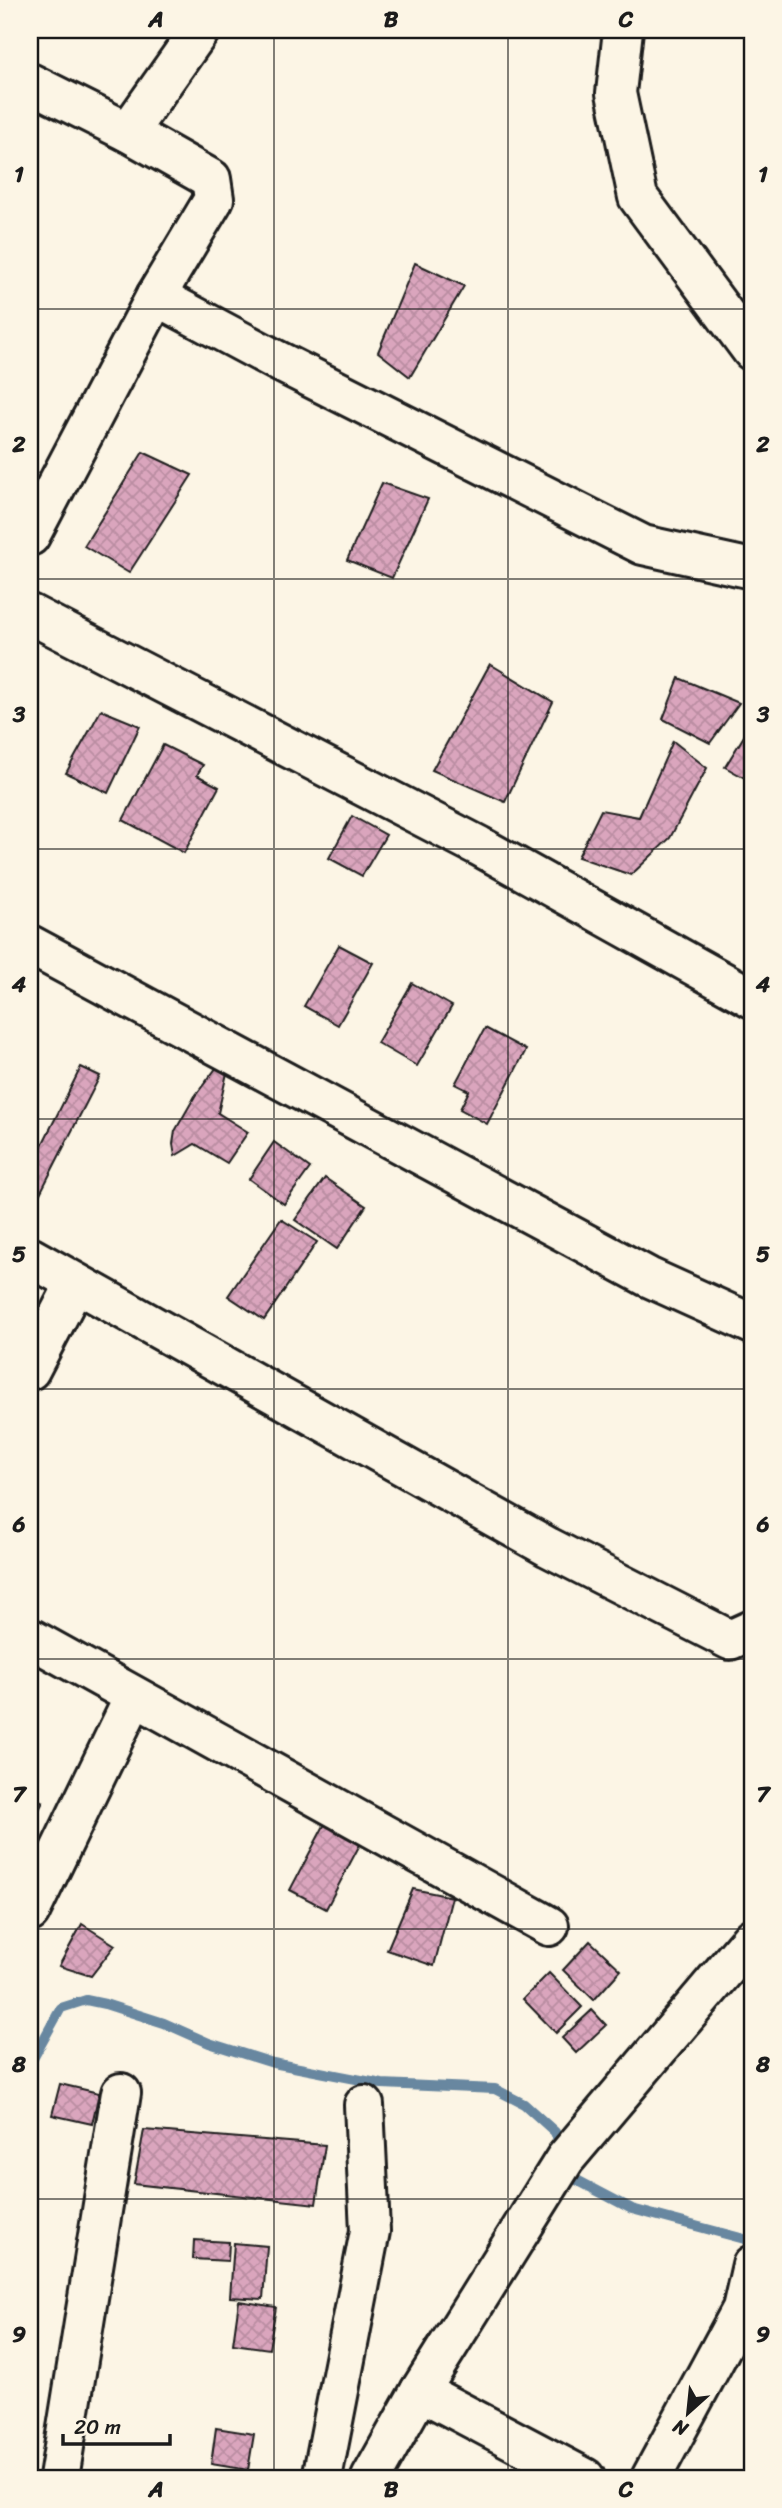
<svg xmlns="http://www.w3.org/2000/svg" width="782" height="2508" font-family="Sriracha,sans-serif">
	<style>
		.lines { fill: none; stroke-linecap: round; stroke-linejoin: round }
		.stream { stroke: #6887a0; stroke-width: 10 }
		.building { fill: url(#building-cross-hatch); stroke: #1c1c1c; stroke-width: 2 }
		.minor-casing { stroke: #1c1c1c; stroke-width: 44 }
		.minor { stroke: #fcf5e5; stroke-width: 38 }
		.grid { fill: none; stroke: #1c1c1c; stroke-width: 2; stroke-opacity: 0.55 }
		.neatline { fill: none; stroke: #1c1c1c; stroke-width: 2.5 }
		.grid-label { font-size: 23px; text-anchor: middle; font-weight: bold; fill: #1c1c1c }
	</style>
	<defs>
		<pattern id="building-cross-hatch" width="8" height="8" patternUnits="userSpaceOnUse" patternTransform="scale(1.75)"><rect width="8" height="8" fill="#daa5bd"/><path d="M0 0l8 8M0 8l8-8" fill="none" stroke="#ba8da2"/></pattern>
	</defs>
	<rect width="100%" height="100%" fill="#fcf5e5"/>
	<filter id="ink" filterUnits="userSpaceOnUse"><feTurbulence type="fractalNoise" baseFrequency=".0143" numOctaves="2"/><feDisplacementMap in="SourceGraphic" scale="14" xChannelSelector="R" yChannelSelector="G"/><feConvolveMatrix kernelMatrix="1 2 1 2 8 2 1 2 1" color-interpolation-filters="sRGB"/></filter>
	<g filter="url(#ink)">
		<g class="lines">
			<!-- stream -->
			<g class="stream">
				<polyline points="30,2064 61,2008 86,2000 105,2004 164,2023 209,2043 273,2063 382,2084 495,2089 524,2104 555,2132 562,2151"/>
				<polyline points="568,2169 571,2177 632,2209 752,2241"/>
			</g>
		</g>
		<!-- building -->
		<g class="building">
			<polygon points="415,263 464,286 410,377 378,352"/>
			<polygon points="143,452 192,475 129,573 84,546"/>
			<polygon points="382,483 428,499 392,578 347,560"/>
			<polygon points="490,664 553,702 505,802 432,770"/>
			<polygon points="679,678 739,703 710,743 663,719"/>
			<polygon points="101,710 140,726 108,793 66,773"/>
			<polygon points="752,723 752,782 725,767"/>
			<polygon points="673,741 707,768 670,838 631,875 578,857 601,810 639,817"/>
			<polygon points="163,745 203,765 197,775 219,787 184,853 123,820"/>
			<polygon points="352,816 386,835 362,876 329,858"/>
			<polygon points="339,945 373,963 338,1025 304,1006"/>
			<polygon points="412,983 452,1006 417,1066 377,1043"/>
			<polygon points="485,1028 526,1050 487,1124 460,1109 469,1091 455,1084"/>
			<polygon points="81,1067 100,1076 30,1213 30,1169"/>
			<polygon points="217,1067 227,1073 218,1113 248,1132 227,1163 195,1144 175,1156 173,1144 175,1131 195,1096"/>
			<polygon points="274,1142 310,1168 284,1204 249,1179"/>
			<polygon points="325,1178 366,1206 337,1249 295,1220"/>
			<polygon points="281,1219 317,1242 264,1320 228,1296"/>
			<polygon points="30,1795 43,1802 30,1827"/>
			<polygon points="329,1816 365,1835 326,1909 290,1890"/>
			<polygon points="413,1889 452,1897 434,1966 387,1950"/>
			<polygon points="82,1924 115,1945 91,1976 59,1966"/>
			<polygon points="590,1941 621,1970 594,2000 563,1970"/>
			<polygon points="549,1973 582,2007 556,2033 523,1999"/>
			<polygon points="592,2010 606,2025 576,2053 562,2038"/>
			<polygon points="60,2084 99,2093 92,2124 52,2115"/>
			<polygon points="144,2130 325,2145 316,2204 134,2184"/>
			<polygon points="194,2240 229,2242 228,2261 193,2259"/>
			<polygon points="234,2243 267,2246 263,2299 230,2297"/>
			<polygon points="239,2301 276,2307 269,2349 233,2344"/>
			<polygon points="216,2428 254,2434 248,2470 211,2464"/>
		</g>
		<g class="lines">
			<!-- minor casing -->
			<g class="minor-casing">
				<g id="minor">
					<polyline points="623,30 616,93 638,197 752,351"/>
					<polyline points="30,83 128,132 211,179 214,199 156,296 30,536"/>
					<polyline points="128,132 200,30"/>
					<polyline points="156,296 276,360 643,545 752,569"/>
					<polyline points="30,614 479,846 752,998"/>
					<polyline points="30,945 648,1277 752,1324"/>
					<polyline points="30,1257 548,1547 730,1640 752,1630"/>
					<polyline points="30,1370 75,1284"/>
					<polyline points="30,1638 549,1926"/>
					<polyline points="30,1912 134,1697"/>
					<polyline points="420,2391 585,2478"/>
					<polyline points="59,2478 121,2093"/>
					<polyline points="322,2478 370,2231 364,2105"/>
					<polyline points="371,2478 420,2391 565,2159 752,1938"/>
					<polyline points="651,2478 742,2309 752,2265"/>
				</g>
			</g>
			<!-- minor -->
			<use href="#minor" class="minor"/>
		</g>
	</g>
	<!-- grid -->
	<path class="grid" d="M274 30V2478M508 30V2478M30 309H752M30 579H752M30 849H752M30 1119H752M30 1389H752M30 1659H752M30 1929H752M30 2199H752"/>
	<!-- margin -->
	<rect width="782" height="2508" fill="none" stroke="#fcf5e5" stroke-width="77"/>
	<!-- north arrow -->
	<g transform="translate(688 2413) rotate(207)" stroke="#fcf5e5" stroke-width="5" paint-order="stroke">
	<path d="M0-5L12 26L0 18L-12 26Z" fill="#1c1c1c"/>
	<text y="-10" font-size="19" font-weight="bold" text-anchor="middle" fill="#1c1c1c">N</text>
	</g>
	<!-- scale -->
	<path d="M63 2434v10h107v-10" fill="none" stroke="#1c1c1c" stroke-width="3.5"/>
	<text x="74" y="2434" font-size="21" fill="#1c1c1c" stroke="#fcf5e5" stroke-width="5" paint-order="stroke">20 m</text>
	<rect x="38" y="38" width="706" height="2432" class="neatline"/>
	<g class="grid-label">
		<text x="156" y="27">A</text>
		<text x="391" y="27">B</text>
		<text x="626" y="27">C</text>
		<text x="19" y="182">1</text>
		<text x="763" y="182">1</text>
		<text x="19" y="452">2</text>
		<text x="763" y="452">2</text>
		<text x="19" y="722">3</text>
		<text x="763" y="722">3</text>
		<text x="19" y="992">4</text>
		<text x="763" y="992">4</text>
		<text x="19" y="1262">5</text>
		<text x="763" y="1262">5</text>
		<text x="19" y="1532">6</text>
		<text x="763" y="1532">6</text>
		<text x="19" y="1802">7</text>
		<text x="763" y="1802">7</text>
		<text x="19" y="2072">8</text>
		<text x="763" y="2072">8</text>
		<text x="19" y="2342">9</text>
		<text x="763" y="2342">9</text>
		<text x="156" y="2497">A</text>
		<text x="391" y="2497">B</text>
		<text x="626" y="2497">C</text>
	</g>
</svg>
